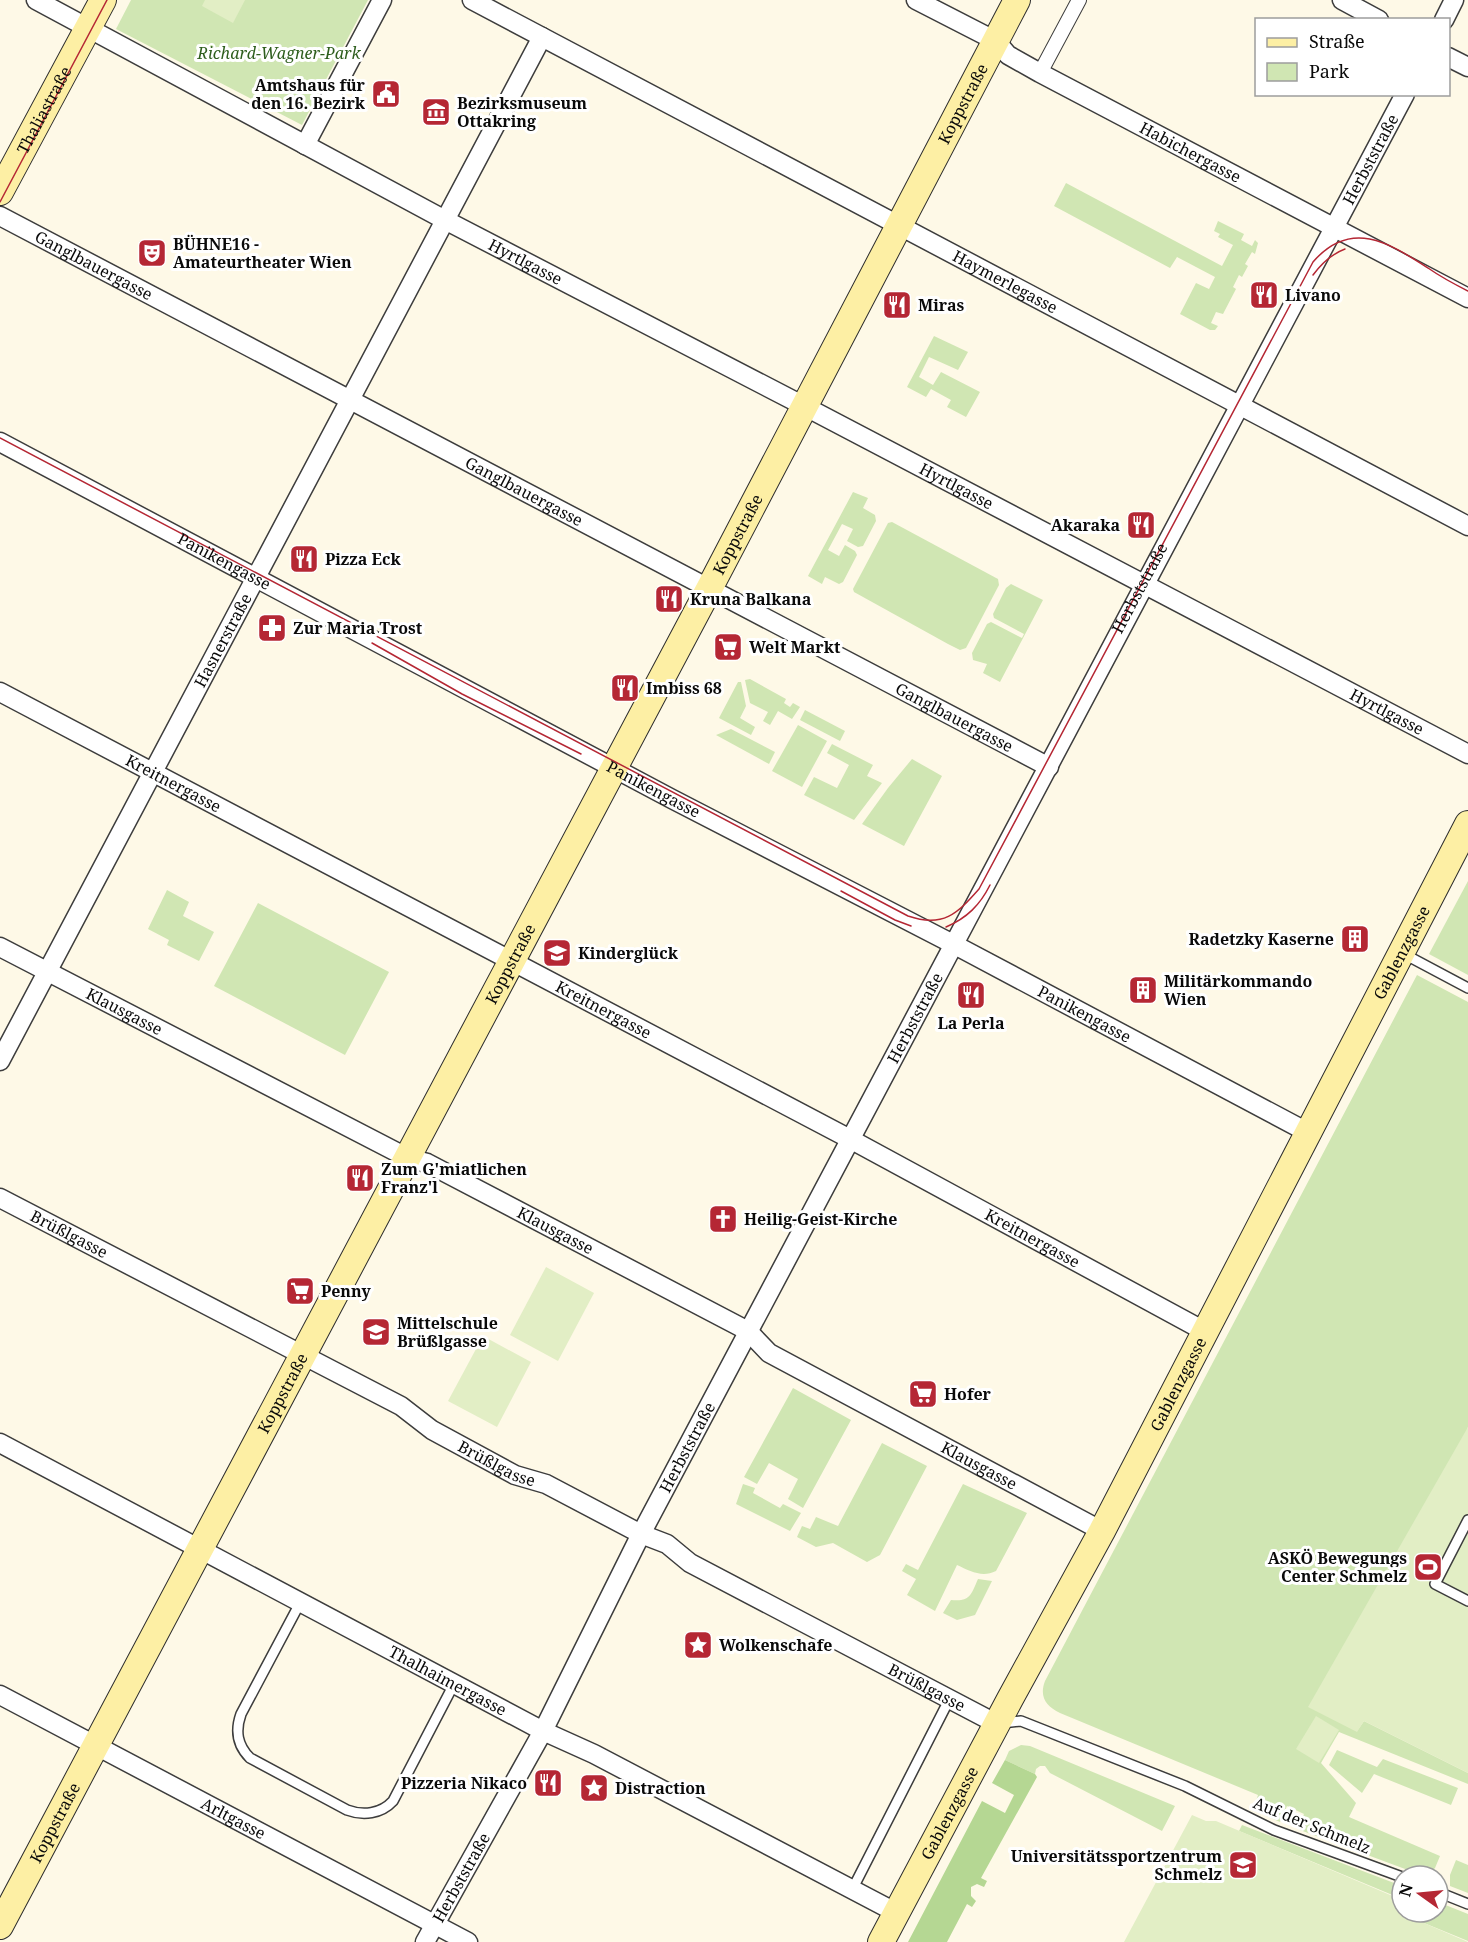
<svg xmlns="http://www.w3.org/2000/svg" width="1468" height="1942" font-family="'Noto Serif',serif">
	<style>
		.green { fill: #d0e6b3 }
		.forest { fill: #b5d793 }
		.pitch { fill: #e2eec5 }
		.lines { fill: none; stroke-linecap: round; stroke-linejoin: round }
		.service-casing { stroke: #3d3d3d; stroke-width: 12 }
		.pedestrian-casing { stroke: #3d3d3d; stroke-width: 16 }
		.minor-casing { stroke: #3d3d3d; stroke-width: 21 }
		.secondary-casing { stroke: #2c2c2c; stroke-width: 28 }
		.service { stroke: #fff; stroke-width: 9 }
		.pedestrian { stroke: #fff; stroke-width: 14 }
		.minor { stroke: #fff; stroke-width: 18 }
		.secondary { stroke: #fdefa4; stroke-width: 26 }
		.tram { stroke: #b52734; stroke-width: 1.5 }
		.labels { text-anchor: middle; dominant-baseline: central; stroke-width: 6; stroke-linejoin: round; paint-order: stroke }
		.park-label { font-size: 16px; font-style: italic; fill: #2e5e1d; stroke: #fff }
		.poi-label { font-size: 16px; font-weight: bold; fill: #0a0a0a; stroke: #fff; text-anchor: start }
		.street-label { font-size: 16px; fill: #0a0a0a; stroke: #fff }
	</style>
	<rect width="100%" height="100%" fill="#fef9e7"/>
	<!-- green -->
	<g class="green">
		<polygon points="131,0 368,0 302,125 116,29"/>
		<polygon points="1066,183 1222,266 1233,245 1218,237 1220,234 1214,231 1218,221 1244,234 1241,240 1252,246 1255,240 1258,243 1255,254 1252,252 1245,264 1248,266 1242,277 1239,275 1233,287 1236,289 1223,314 1216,312 1211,323 1218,326 1215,330 1210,330 1180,314 1196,283 1209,289 1215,277 1177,257 1170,268 1054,206"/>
		<polygon points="934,336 968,352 958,370 929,357 919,377 933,385 941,372 980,392 966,417 947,407 951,400 931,389 926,397 907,387"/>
		<polygon points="853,492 868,498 863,508 875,515 876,521 863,546 858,547 847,541 853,529 842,524 828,550 839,556 845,545 855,551 857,555 843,582 839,584 825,577 822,584 808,576"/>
		<polygon points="892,522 998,579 999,585 966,648 960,650 948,644 854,592 853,589 888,523"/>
		<polygon points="1011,584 1043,600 1000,682 983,673 987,664 973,660 972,653 987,624 991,622 1022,638 1024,634 994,618 993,614 1006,588"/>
		<polygon points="750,679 786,699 784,703 790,707 793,703 800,707 792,719 778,711 770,725 763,721 768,712 750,703 745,680"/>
		<polygon points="738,682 741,682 746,706 740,718 755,727 751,735 719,718"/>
		<polygon points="805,710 845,731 840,741 800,720"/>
		<polygon points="798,725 827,741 802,787 772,771"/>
		<polygon points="731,729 775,752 769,764 716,735"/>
		<polygon points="832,744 873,765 867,776 882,783 854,820 804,795 814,777 837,788 849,765 827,753"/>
		<polygon points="912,759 942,776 904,846 862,824 888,788"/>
		<polygon points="1468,881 1468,975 1429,954"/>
		<polygon points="167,890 189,902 183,916 214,932 199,961 167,945 169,940 148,929"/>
		<polygon points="258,903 389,972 345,1055 214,986"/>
		<path d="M1417 975 1468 1002V1427L1357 1731 1364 1721 1468 1773V1784L1339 1732 1321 1763 1356 1803 1349 1817 1440 1856 1435 1868 1427 1876H1424L1300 1830 1298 1827 1304 1814 1287 1806 1280 1822 1253 1810 1258 1795 1060 1713C1046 1706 1039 1697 1045 1681Z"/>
		<polygon points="793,1388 851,1420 803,1508 788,1499 798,1479 769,1463 757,1484 744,1477"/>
		<polygon points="882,1443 927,1466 880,1555 867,1562 833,1543 816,1547 797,1537 802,1526 810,1529 816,1517 838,1526"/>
		<polygon points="743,1484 755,1488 753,1493 780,1508 783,1504 801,1513 790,1531 736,1504"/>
		<path d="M963 1484 1027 1513 996 1571C982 1578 970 1571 957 1565L935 1611 907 1595 916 1579 902 1571 906 1564 918 1570Z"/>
		<path d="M978 1579 992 1581 975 1615 957 1620 943 1613 951 1600C970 1602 971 1595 978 1579Z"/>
		<polygon points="1021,1745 1030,1746 1175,1806 1162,1831 1050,1773 1045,1766 1040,1766 1036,1769 1035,1774 1005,1760 1009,1751"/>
		<polygon points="1337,1750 1377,1767 1383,1759 1458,1788 1451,1805 1374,1774 1362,1793 1329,1765"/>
		<polygon points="1242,1825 1402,1886 1402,1899 1239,1831"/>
		<polygon points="1456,1860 1468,1865 1468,1893 1450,1886 1450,1875"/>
		<polygon points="1438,1902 1468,1914 1468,1941 1424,1923 1414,1912 1438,1912"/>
	</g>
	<!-- forest -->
	<polygon class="forest" points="1005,1760 1035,1774 1037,1777 981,1878 987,1881 984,1887 977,1884 971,1887 971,1896 976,1901 972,1907 967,1904 947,1942 908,1942 982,1801 1005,1813 1014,1795 992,1783"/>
	<!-- pitch -->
	<g class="pitch">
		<polygon points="205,0 245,0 233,23 202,6"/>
		<polygon points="546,1267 594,1293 558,1361 510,1335"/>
		<polygon points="483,1336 531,1362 497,1427 448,1401"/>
		<polygon points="1468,1427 1468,1773 1364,1721 1357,1732 1308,1707"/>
		<polygon points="1316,1716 1339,1730 1319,1763 1296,1749"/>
		<polygon points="1192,1815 1206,1821 1216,1821 1402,1900 1402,1912 1414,1912 1424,1923 1468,1942 1124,1942"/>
	</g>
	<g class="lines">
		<!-- service casing -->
		<g class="service-casing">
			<g id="service">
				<polyline points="1404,954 1468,988"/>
				<polyline points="1468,1520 1435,1584 1468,1601"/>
				<path d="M300 1603 241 1714C235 1731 237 1745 250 1758L347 1810C363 1816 381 1814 393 1801L454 1684"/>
				<polyline points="1002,1723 1021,1721 1185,1786 1274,1830 1402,1877"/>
				<polyline points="852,1890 949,1700"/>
				<polyline points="1438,1892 1468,1904"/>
			</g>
		</g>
		<!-- pedestrian casing -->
		<g class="pedestrian-casing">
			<polyline id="pedestrian" points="1040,73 1079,0"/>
		</g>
		<!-- minor casing -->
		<g class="minor-casing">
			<g id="minor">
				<path id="s1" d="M36 0 445 220 804 406 1468 754"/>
				<path id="s2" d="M472 0 1468 526"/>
				<path id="s3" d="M916 0 996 41 1008 55 1040 73 1468 298"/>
				<polyline points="1342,0 1379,20"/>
				<polyline points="1444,20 1454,0"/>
				<polyline points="1448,57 1468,67"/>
				<polyline points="305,145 382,0"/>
				<path id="s4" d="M0 216 1049 767"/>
				<path id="s5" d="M0 442 672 799 953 944 1309 1133"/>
				<path id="s6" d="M0 692 850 1139 1206 1332"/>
				<path id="s7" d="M0 947 408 1158 427 1163 748 1331 769 1353 1102 1531"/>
				<path id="s8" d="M0 1061 542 37"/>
				<path id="s9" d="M0 1198 401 1406 432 1430 515 1475 546 1484 641 1534 667 1544 690 1563 997 1724"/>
				<path id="s10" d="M0 1443 543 1731 594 1754 897 1913"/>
				<path id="s11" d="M0 1695 468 1942"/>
				<path id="s12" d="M425 1942 543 1731 641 1534 1405 94"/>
			</g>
		</g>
		<!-- secondary casing -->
		<g class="secondary-casing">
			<g id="secondary">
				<path id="s13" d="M0 192 103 0"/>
				<path id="s14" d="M0 1926 709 589 1017 0"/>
				<path id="s15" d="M881 1942 1010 1699 1102 1531 1468 824"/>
			</g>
		</g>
		<!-- service -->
		<use href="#service" class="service"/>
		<!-- pedestrian -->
		<use href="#pedestrian" class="pedestrian"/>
		<!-- minor -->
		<use href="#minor" class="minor"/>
		<!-- secondary -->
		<use href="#secondary" class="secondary"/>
		<!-- tram -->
		<g class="tram">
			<polyline points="0,202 107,0"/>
			<path d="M1313 275C1322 263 1331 254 1345 249"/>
			<path id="s16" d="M0 438 908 916C943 928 957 914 979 889L1313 262C1351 218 1389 243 1428 268 1441 277 1454 284 1468 291"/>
			<polyline points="372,643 462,694 581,754"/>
			<polyline points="841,891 895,920 911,926"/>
			<path d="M946 927C967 918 980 905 990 885"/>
		</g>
	</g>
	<!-- icons -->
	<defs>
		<g id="civic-square" transform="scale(1.5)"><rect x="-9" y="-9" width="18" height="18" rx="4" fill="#b52734" stroke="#fff"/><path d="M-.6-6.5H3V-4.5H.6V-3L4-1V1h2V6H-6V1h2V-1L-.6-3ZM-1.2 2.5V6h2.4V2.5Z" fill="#fff"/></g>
		<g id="museum-square" transform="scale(1.5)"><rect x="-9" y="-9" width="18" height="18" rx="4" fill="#b52734" stroke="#fff"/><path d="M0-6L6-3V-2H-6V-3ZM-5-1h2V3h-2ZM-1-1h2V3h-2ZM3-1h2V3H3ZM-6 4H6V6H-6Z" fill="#fff"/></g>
		<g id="theatre-square" transform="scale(1.5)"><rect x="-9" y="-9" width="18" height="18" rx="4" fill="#b52734" stroke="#fff"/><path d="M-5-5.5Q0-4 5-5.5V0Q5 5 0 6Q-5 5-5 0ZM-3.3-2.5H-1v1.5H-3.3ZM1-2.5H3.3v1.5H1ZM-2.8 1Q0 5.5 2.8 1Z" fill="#fff"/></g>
		<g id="restaurant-square" transform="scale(1.5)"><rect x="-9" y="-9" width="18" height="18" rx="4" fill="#b52734" stroke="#fff"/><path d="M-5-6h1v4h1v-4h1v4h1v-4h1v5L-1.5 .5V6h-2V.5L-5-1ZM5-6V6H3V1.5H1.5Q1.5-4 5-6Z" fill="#fff"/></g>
		<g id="pharmacy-square" transform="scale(1.5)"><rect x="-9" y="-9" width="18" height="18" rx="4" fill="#b52734" stroke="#fff"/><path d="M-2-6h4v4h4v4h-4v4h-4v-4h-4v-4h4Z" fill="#fff"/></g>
		<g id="supermarket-square" transform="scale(1.5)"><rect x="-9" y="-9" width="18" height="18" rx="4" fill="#b52734" stroke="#fff"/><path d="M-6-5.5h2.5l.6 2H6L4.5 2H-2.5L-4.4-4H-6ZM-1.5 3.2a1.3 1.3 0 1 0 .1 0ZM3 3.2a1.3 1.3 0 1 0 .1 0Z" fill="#fff"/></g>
		<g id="building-square" transform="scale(1.5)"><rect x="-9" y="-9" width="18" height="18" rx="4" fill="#b52734" stroke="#fff"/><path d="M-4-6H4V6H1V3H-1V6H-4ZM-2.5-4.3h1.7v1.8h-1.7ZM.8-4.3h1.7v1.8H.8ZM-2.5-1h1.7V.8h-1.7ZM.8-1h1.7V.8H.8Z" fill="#fff"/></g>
		<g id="school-square" transform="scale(1.5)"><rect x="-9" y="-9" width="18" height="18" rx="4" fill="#b52734" stroke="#fff"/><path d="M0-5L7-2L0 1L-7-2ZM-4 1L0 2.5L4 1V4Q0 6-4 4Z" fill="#fff"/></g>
		<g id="church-square" transform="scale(1.5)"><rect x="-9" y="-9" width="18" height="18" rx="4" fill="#b52734" stroke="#fff"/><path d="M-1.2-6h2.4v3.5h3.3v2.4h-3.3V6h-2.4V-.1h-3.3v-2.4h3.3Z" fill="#fff"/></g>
		<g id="stadium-square" transform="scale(1.5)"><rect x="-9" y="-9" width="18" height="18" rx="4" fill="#b52734" stroke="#fff"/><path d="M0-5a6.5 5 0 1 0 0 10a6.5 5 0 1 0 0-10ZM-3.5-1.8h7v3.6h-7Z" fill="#fff"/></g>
		<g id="sight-square" transform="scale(1.5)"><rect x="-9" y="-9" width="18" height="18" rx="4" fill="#b52734" stroke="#fff"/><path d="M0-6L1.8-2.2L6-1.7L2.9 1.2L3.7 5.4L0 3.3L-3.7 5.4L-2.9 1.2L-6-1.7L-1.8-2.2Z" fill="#fff"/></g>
		<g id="university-square" transform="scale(1.5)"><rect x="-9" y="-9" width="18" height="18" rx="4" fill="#b52734" stroke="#fff"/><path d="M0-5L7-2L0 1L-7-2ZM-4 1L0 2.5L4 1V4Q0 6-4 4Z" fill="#fff"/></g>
	</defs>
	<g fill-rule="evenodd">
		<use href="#civic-square" x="386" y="94"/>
		<use href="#museum-square" x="436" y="112"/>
		<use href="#theatre-square" x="152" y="253"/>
		<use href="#restaurant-square" x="1264" y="295"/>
		<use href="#restaurant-square" x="897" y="305"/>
		<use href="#restaurant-square" x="1141" y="525"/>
		<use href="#restaurant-square" x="304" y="559"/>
		<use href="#restaurant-square" x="669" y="599"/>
		<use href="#pharmacy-square" x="272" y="628"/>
		<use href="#supermarket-square" x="728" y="647"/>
		<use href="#restaurant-square" x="625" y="688"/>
		<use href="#building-square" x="1355" y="939"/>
		<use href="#school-square" x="557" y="953"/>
		<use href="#building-square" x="1143" y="990"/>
		<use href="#restaurant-square" x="971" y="995"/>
		<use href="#restaurant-square" x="360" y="1178"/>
		<use href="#church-square" x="723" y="1219"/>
		<use href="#supermarket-square" x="300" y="1291"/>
		<use href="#school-square" x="376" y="1332"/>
		<use href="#supermarket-square" x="923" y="1394"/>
		<use href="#stadium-square" x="1428" y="1567"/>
		<use href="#sight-square" x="698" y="1645"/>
		<use href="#restaurant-square" x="548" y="1783"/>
		<use href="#sight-square" x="594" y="1788"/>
		<use href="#university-square" x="1243" y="1865"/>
	</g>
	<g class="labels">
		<!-- park labels -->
		<g class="park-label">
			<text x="279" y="53">Richard-Wagner-Park</text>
		</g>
		<!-- poi labels -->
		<g class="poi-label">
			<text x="365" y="85" text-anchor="end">Amtshaus für<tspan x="365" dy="18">den 16. Bezirk</tspan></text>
			<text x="457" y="103">Bezirksmuseum<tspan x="457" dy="18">Ottakring</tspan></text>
			<text x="173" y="244">BÜHNE16 -<tspan x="173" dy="18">Amateurtheater Wien</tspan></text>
			<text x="1285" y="295">Livano</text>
			<text x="918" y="305">Miras</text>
			<text x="1120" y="525" text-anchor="end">Akaraka</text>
			<text x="325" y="559">Pizza Eck</text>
			<text x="690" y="599">Kruna Balkana</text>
			<text x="293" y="628">Zur Maria Trost</text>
			<text x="749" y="647">Welt Markt</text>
			<text x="646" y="688">Imbiss 68</text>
			<text x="1334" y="939" text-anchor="end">Radetzky Kaserne</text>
			<text x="578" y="953">Kinderglück</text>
			<text x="1164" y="981">Militärkommando<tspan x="1164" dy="18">Wien</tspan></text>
			<text x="971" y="1023" text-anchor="middle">La Perla</text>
			<text x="381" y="1169">Zum G'miatlichen<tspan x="381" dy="18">Franz'l</tspan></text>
			<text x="744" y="1219">Heilig-Geist-Kirche</text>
			<text x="321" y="1291">Penny</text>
			<text x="397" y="1323">Mittelschule<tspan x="397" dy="18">Brüßlgasse</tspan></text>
			<text x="944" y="1394">Hofer</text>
			<text x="1407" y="1558" text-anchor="end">ASKÖ Bewegungs<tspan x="1407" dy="18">Center Schmelz</tspan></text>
			<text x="719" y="1645">Wolkenschafe</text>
			<text x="527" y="1783" text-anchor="end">Pizzeria Nikaco</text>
			<text x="615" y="1788">Distraction</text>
			<text x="1222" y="1856" text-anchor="end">Universitätssportzentrum<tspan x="1222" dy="18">Schmelz</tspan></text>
		</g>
		<!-- street labels -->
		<g class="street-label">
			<text stroke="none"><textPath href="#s14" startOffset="2061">Koppstraße</textPath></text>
			<text stroke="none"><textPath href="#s13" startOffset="93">Thaliastraße</textPath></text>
			<text stroke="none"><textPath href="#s3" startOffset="315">Habichergasse</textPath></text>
			<text stroke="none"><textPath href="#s12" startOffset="2018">Herbststraße</textPath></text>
			<text stroke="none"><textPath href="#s1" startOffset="555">Hyrtlgasse</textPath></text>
			<text stroke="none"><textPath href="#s4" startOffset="106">Ganglbauergasse</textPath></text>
			<text stroke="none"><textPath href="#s2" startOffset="603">Haymerlegasse</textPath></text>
			<text stroke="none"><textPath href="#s1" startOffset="1041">Hyrtlgasse</textPath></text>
			<text stroke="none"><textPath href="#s4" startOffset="592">Ganglbauergasse</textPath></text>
			<text stroke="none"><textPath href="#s14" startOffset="1575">Koppstraße</textPath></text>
			<text stroke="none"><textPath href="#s5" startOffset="254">Panikengasse</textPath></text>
			<text stroke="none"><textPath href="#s16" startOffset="1450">Herbststraße</textPath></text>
			<text stroke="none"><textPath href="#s8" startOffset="476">Hasnerstraße</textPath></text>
			<text stroke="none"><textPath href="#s1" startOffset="1527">Hyrtlgasse</textPath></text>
			<text stroke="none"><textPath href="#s4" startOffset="1078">Ganglbauergasse</textPath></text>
			<text stroke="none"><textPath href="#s6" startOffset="196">Kreitnergasse</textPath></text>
			<text stroke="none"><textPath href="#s5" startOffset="740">Panikengasse</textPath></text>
			<text stroke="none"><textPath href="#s15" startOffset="1118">Gablenzgasse</textPath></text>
			<text stroke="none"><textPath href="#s14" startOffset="1089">Koppstraße</textPath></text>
			<text stroke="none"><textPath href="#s6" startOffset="682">Kreitnergasse</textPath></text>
			<text stroke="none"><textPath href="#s7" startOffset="140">Klausgasse</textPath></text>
			<text stroke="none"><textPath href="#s5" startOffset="1226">Panikengasse</textPath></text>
			<text stroke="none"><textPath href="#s12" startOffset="1046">Herbststraße</textPath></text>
			<text stroke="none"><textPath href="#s7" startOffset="624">Klausgasse</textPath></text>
			<text stroke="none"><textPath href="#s9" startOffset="78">Brüßlgasse</textPath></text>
			<text stroke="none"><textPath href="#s6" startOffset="1168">Kreitnergasse</textPath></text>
			<text stroke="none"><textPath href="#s15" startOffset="632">Gablenzgasse</textPath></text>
			<text stroke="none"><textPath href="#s14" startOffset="603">Koppstraße</textPath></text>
			<text stroke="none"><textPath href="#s12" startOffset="560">Herbststraße</textPath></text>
			<text stroke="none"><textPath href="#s9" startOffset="564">Brüßlgasse</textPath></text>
			<text stroke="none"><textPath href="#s7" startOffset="1110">Klausgasse</textPath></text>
			<text stroke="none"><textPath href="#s10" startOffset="507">Thalhaimergasse</textPath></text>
			<text stroke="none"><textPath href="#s9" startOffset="1050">Brüßlgasse</textPath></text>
			<text stroke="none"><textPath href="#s15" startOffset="146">Gablenzgasse</textPath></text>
			<text stroke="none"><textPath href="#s11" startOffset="264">Arltgasse</textPath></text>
			<text stroke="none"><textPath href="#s14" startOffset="117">Koppstraße</textPath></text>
			<text transform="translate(1312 1825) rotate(22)">Auf der Schmelz</text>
			<text stroke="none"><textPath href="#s12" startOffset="74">Herbststraße</textPath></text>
		</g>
	</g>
	<!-- legend -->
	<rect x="1255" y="18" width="195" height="78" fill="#ffffff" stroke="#9d9d9d" stroke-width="1.5"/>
	<rect x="1267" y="38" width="30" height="9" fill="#fdefa4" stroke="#9d9d9d" stroke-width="1.5"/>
	<text x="1309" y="48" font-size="18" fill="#0a0a0a">Straße</text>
	<rect x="1267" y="63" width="30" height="18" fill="#d0e6b3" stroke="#9d9d9d" stroke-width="1.5"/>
	<text x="1309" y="78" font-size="18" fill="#0a0a0a">Park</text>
	<!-- north arrow -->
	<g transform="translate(1420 1894) rotate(285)"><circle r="28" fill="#ffffff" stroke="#9d9d9d" stroke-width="1.5"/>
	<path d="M0-4.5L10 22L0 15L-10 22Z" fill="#b52734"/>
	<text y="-9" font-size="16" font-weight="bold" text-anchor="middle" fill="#0a0a0a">N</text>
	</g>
</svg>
